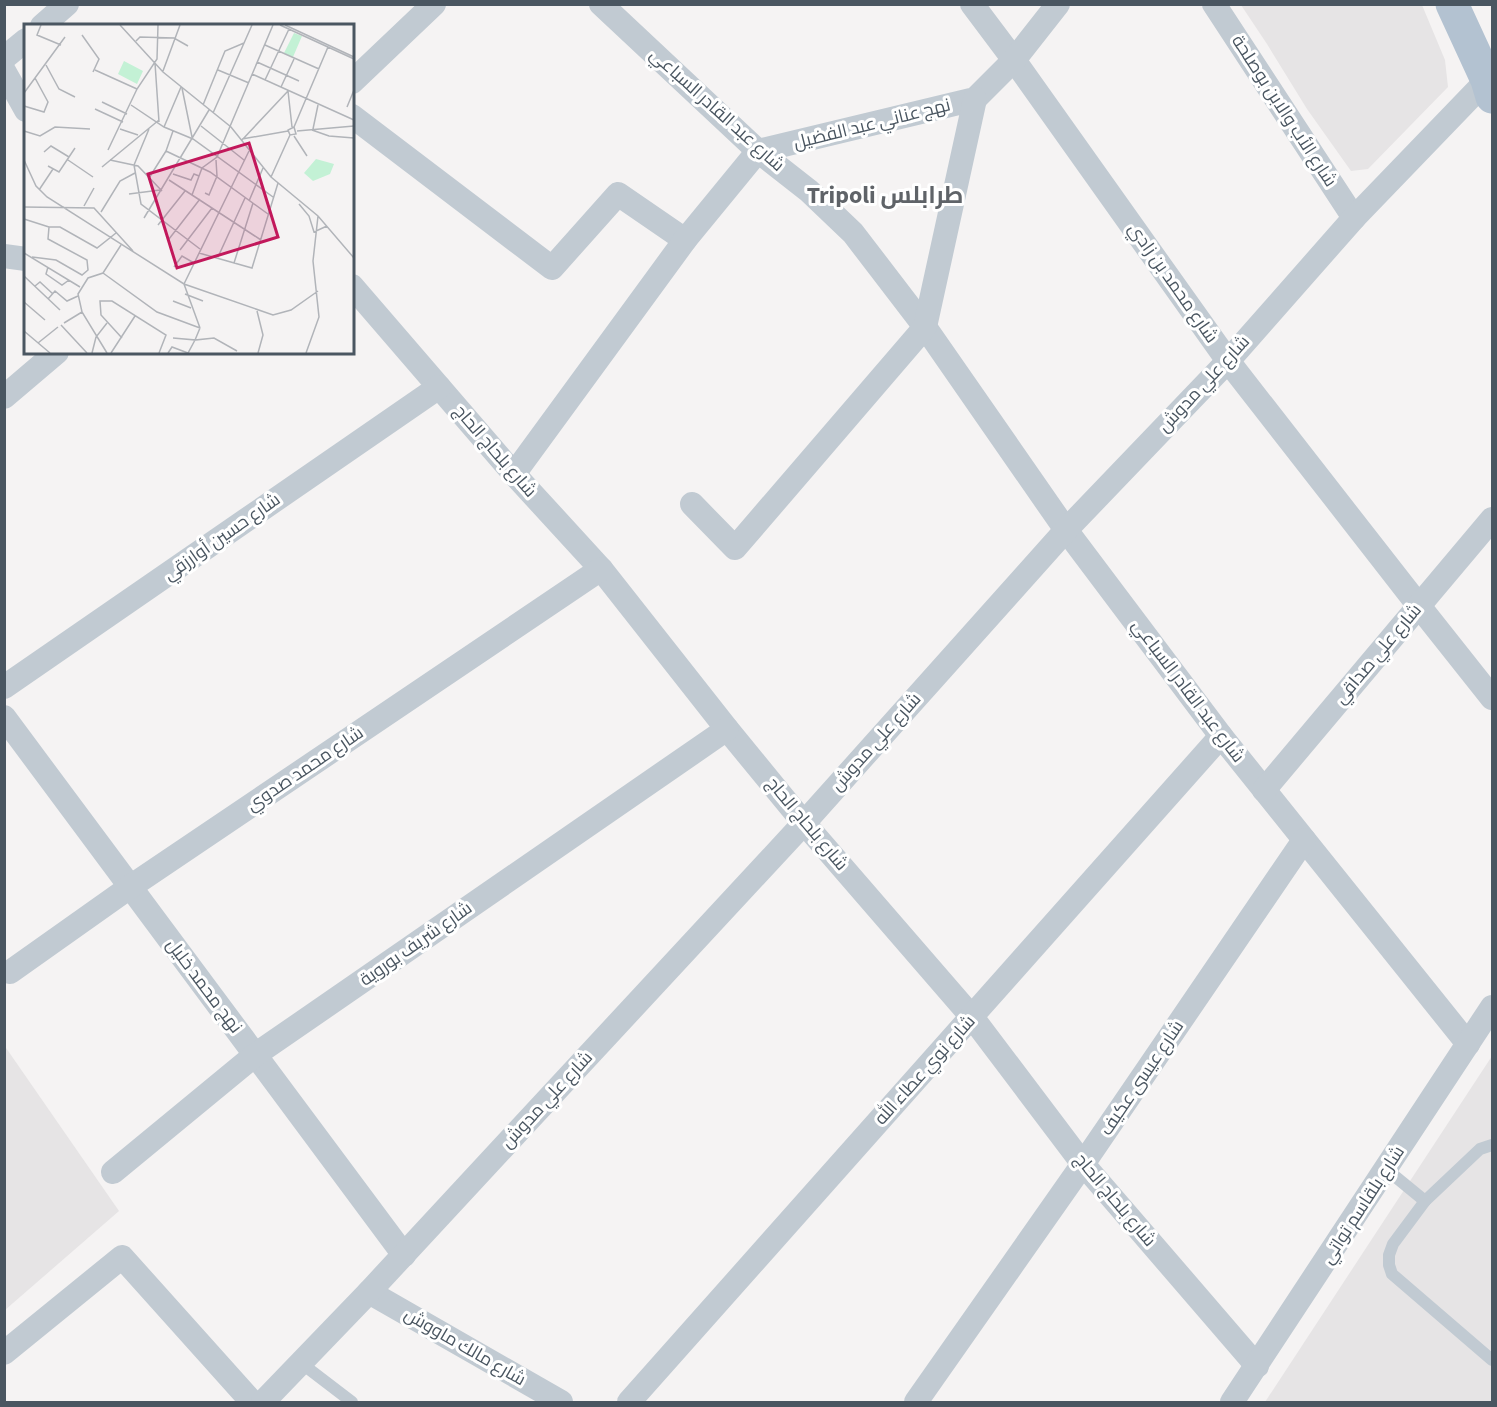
<svg xmlns="http://www.w3.org/2000/svg" width="1497" height="1407" font-family="'Source Sans 3',Cairo,sans-serif">
	<style>
		.education { fill: #e6e4e5 }
		.lines { fill: none; stroke-linecap: round; stroke-linejoin: round }
		.lane { stroke: #c1cad2; stroke-width: 12 }
		.street { stroke: #c1cad2; stroke-width: 24 }
		.primary { stroke: #b3c2d1; stroke-width: 33 }
		.labels { text-anchor: middle; dominant-baseline: central; stroke-width: 6; stroke-linejoin: round; paint-order: stroke }
		.street-label { font-size: 18px; fill: #4a5661; stroke: #fff }
		.district-label { font-size: 24px; font-weight: bold; fill: #5f6368; stroke: #fff }
		.inset-road { fill: none; stroke: #b1b4b9; stroke-width: 1.5 }
		.view { fill: #c2185b; fill-opacity: 0.15; stroke: #c2185b; stroke-width: 3 }
		.inset-edge { fill: none; stroke: #4a5661; stroke-width: 3 }
	</style>
	<rect width="100%" height="100%" fill="#f5f3f3"/>
	<!-- education -->
	<g class="education">
		<polygon points="1241,5 1422,5 1445,60 1448,87 1368,169 1351,171 1307,109 1267,44"/>
		<polygon points="4,1045 119,1211 5,1310 4,1310"/>
		<polygon points="1492,1056 1492,1402 1265,1402"/>
	</g>
	<g class="lines">
		<!-- lane -->
		<g class="lane">
			<polyline points="1492,1145 1480,1149 1425,1201 1393,1244 1389,1255 1389,1265 1392,1274 1492,1360"/>
			<polyline points="1386,1169 1425,1201"/>
			<polyline points="301,1363 352,1402"/>
		</g>
		<!-- street -->
		<g class="street">
			<polyline points="601,4 758,151 809,191 853,233 925,327 1066,530 1221,736 1468,1044"/>
			<polyline points="972,4 1014,60 1228,361 1419,606 1492,698"/>
			<polyline points="1214,4 1354,218"/>
			<polyline points="42,26 67,4"/>
			<polyline points="4,58 26,40"/>
			<polyline points="4,71 26,110"/>
			<polyline points="352,82 434,4"/>
			<polyline points="352,116 552,268 618,194 685,240"/>
			<polyline points="4,256 26,259"/>
			<polyline points="352,286 514,474 601,569 727,729 804,823 972,1017 1083,1164 1257,1366"/>
			<polyline points="4,397 57,352"/>
			<polyline points="514,474 685,240 758,151 975,99 1014,60 1058,4"/>
			<polyline points="692,504 735,548 925,327 975,99"/>
			<polyline points="4,687 439,387"/>
			<polyline points="4,717 404,1255"/>
			<polyline points="1264,790 1492,519"/>
			<polyline points="10,972 130,887 601,569"/>
			<polyline points="113,1172 255,1055 727,729"/>
			<polyline points="369,1292 561,1402"/>
			<polyline points="4,1353 122,1257 252,1402"/>
			<polyline points="263,1402 369,1292 804,823 1066,530 1228,361 1354,218 1487,80"/>
			<polyline points="629,1402 1221,736"/>
			<polyline points="916,1402 1083,1164 1304,840"/>
			<polyline points="1232,1402 1492,1007"/>
		</g>
		<!-- primary -->
		<polyline class="primary" points="1452,4 1487,80 1492,97"/>
	</g>
	<g class="labels">
		<!-- street labels -->
		<g class="street-label">
			<text transform="translate(717 110) rotate(42)">شارع عبد القادر السباعي</text>
			<text transform="translate(1284 111) rotate(57)">شارع الأب والابن بوصلحة</text>
			<text transform="translate(872 124) rotate(-14)">نهج عناني عبد الفضيل</text>
			<text transform="translate(1173 283) rotate(55)">شارع محمد بن زادي</text>
			<text transform="translate(1204 384) rotate(-47)">شارع علي مدوش</text>
			<text transform="translate(495 451) rotate(49)">شارع بلحاج الحاج</text>
			<text transform="translate(222 537) rotate(-35)">شارع حسين أوارزقي</text>
			<text transform="translate(1378 654) rotate(-50)">شارع علي صداقي</text>
			<text transform="translate(1188 691) rotate(53)">شارع عبد القادر السباعي</text>
			<text transform="translate(876 742) rotate(-48)">شارع علي مدوش</text>
			<text transform="translate(305 769) rotate(-34)">شارع محمد صدوي</text>
			<text transform="translate(807 824) rotate(50)">شارع بلحاج الحاج</text>
			<text transform="translate(416 944) rotate(-35)">شارع شريف بوروية</text>
			<text transform="translate(204 986) rotate(53)">نهج محمد خليل</text>
			<text transform="translate(925 1070) rotate(-48)">شارع نوي عطاء الله</text>
			<text transform="translate(1142 1078) rotate(-56)">شارع عيسى عكيف</text>
			<text transform="translate(547 1100) rotate(-47)">شارع علي مدوش</text>
			<text transform="translate(1115 1200) rotate(50)">شارع بلحاج الحاج</text>
			<text transform="translate(1363 1205) rotate(-57)">شارع بلقاسم تواتي</text>
			<text transform="translate(465 1347) rotate(30)">شارع مالك ماووش</text>
		</g>
		<!-- district labels -->
		<g class="district-label">
			<text x="885" y="195">Tripoli طرابلس</text>
		</g>
	</g>
	<!-- overview -->
	<g transform="translate(24 24)">
		<rect width="330" height="330" fill="#f5f3f3"/>
		<path d="M270 9 278 12 269 33 260 29ZM100 37 119 47 113 60 94 50ZM292 135 310 140 306 150 289 157 280 149Z" fill="#c3f1d5"/>
		<path class="inset-road" d="M17 1 13 11 37 21M96 1 139 48 207 103 247 153 294 192 330 234M256 1 330 35M261 1 330 33M58 11 75 35 69 48M112 17 116 13 150 14 164 22M241 21 295 45M233 38 275 57M131 39 135 98M22 41 35 65 51 73M71 46 113 65M194 46 225 59M139 47 156 1M228 50 330 96M241 56 265 5M257 63 270 35M158 64 168 113M264 67 268 103M0 69 41 13M78 78 103 90M107 81 140 103 169 115 249 173M179 81 201 27 220 19M0 82 20 88 24 78 11 54M323 83 330 66M71 85 99 98M189 89 228 1M177 102 220 136M140 103 157 63M270 103 264 106 266 111 272 110 270 103 304 23M96 105 114 111M125 105 110 141 117 180 176 225M289 105 294 81M288 106 305 112 330 114M0 107 16 112 31 103 66 105M149 107 142 127 186 148 244 190M273 107 330 102M270 112 283 132M218 115 264 107M218 116 264 67M84 126 113 65 133 35 134 1M20 128 27 122 45 133M0 136 12 162 23 173 160 260 249 291 267 286 294 267M44 136 69 153M86 136 114 142 138 167M24 142 35 148 51 124M78 143 135 96M149 150 167 156 170 150 175 152M247 153 266 111M125 154 142 127M145 156 237 216M15 166 29 145M181 169 185 171 193 152 192 136M105 170 136 166M168 171 178 144 193 133 249 1M225 177 239 144M275 180 285 192 290 208 303 202M60 182 70 164M0 183 70 184 109 227M77 188 96 157 111 149M120 194 185 86M0 195 25 203M134 201 161 167M145 215 176 175M156 226 188 184M0 229 56 263M175 229 228 244 254 159M8 233 32 236 58 251 64 246 63 236 24 215 25 203H36L73 224 92 209M194 233 221 174M210 239 229 179M24 243 22 250 38 261 45 256M150 243 158 232 170 239M79 249 133 288 176 304M0 252 36 286M11 262 16 258 29 270M161 270 179 277M24 275 31 267 43 277 54 272M149 277 167 284M0 278 21 296M233 287 239 311 234 329M40 299 58 288M37 301 63 329M176 304 160 260 225 127M176 304 171 316 190 314 213 327M0 307 26 329M98 314 77 291 76 277H88L142 311 135 329M14 319 34 303M68 329 72 313 83 299M83 329 58 288 54 270 64 254 79 249 97 221M87 329 111 292M144 329 148 323 164 329 171 316 149 314M282 329 295 293 289 237 294 192"/>
		<path class="view" d="M225 119 254 213 153 244 124 150Z"/>
		<rect width="330" height="330" class="inset-edge"/>
	</g>
	<!-- border -->
	<rect width="1497" height="1407" fill="none" stroke="#4a5661" stroke-width="12"/>
</svg>
